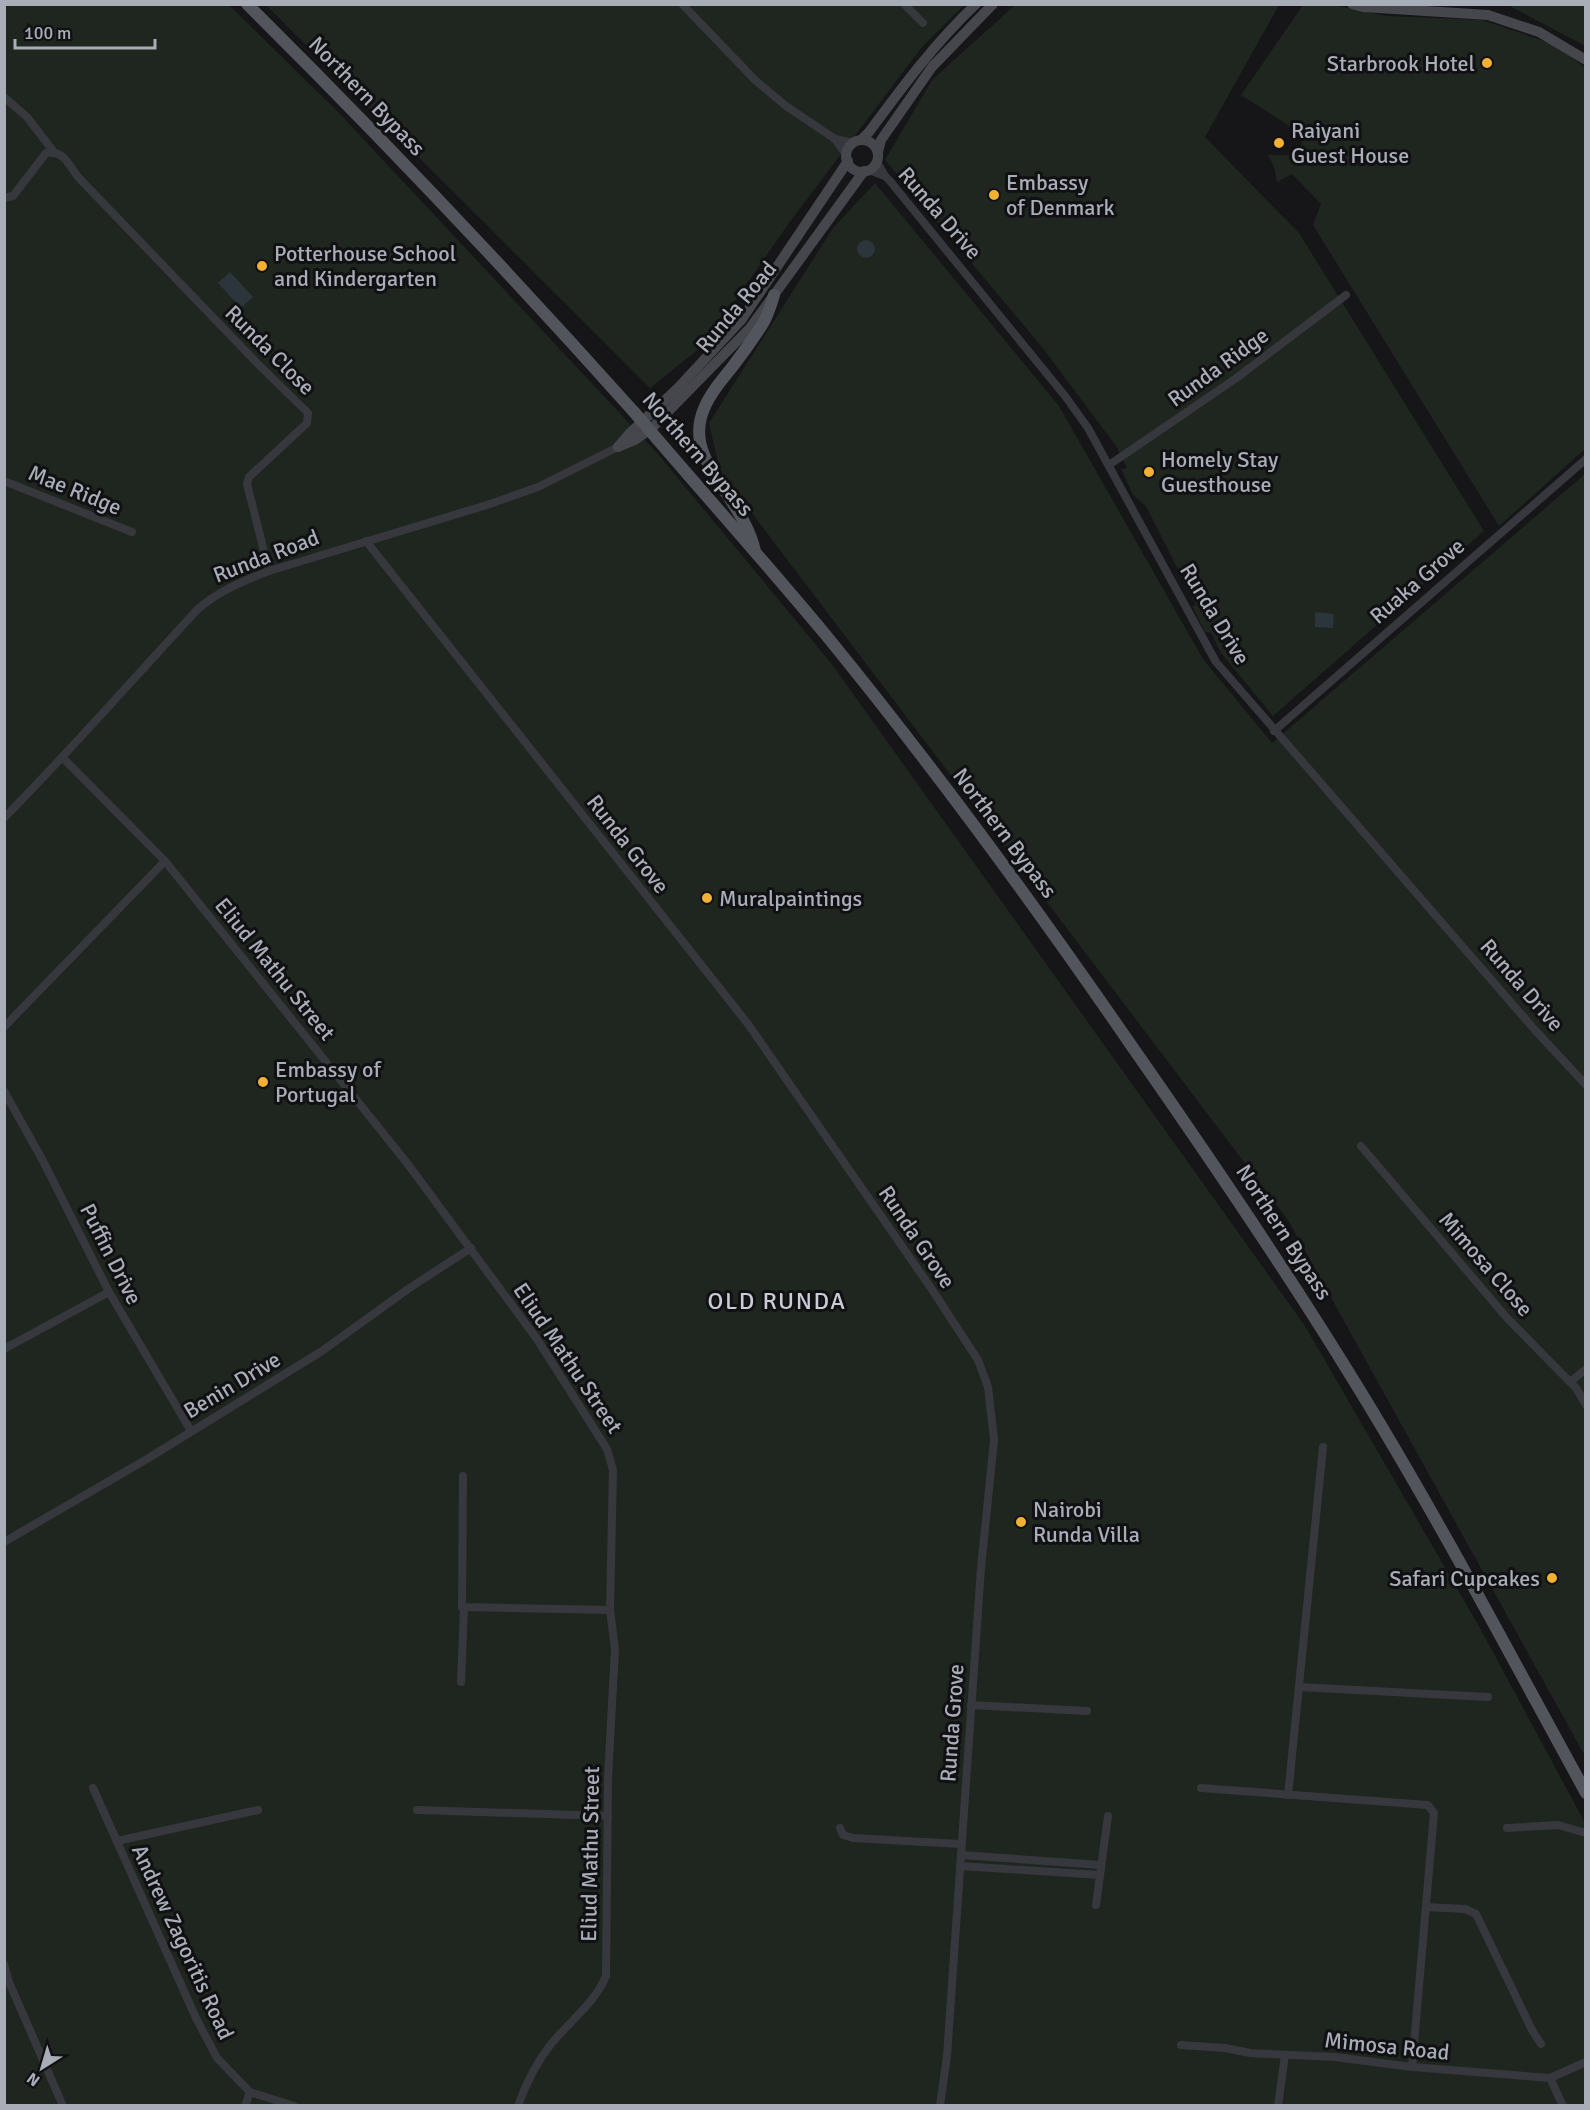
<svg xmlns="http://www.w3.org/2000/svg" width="1590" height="2110" font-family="Signika,sans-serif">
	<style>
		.green { fill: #1e261f }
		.water { fill: #2c353c }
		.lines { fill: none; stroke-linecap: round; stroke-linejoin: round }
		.street { stroke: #37383d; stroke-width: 8 }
		.secondary { stroke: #45474d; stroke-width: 10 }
		.primary { stroke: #53555c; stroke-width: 12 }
		.primary-bridge { stroke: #53555c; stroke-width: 12 }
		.poi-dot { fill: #f2b134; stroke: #111113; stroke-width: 2 }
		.labels { text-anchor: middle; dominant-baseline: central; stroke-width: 6; stroke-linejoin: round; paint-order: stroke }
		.poi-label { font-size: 22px; fill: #a8adb8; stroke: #111113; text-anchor: start }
		.street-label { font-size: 22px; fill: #a8adb8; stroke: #111113 }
		.neighbourhood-label { font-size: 24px; letter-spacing: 1.5px; fill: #c9ccd4; stroke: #111113 }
	</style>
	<rect width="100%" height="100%" fill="#161618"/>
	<!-- green -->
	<g class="green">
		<polygon points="5,5 229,5 339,113 658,454 831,663 1305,1326 1480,1628 1585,1823 1585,2105 5,2106"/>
		<polygon points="266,5 964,5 922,47 789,223 705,344 650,388"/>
		<polygon points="1015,5 1279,5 1205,137 1299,233 1484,531 1273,716 1221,653 1211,633 1205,632 1192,606 1196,605 1146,506 1133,495 1121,469 1127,468 1116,446 1042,347 885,160 932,80"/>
		<polygon points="1303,5 1333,5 1387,16 1482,20 1556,45 1585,68 1585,449 1499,526 1313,225 1321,204 1292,174 1277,182 1274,167 1268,155 1296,155 1305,136 1241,95"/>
		<polygon points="1508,5 1585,5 1585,46"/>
		<polygon points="875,183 1059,406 1203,659 1272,743 1585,474 1585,1756 1288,1220 720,471 709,423 833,228"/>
	</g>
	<!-- water -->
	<g class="water">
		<circle cx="866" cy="249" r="9"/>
		<polygon points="230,272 253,297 241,308 218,283"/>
		<polygon points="1315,612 1334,614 1333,628 1315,627"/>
	</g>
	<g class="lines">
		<!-- street -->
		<g class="street">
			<polyline points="682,4 755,80 786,106 835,139 847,156"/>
			<polyline points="904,4 923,23"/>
			<polyline points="4,97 27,117 54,152"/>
			<polyline points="835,139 854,143"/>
			<polyline points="877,162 885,176"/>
			<polyline points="868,170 885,176 890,181 1065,396 1088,428 1216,662 1534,1029 1586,1085"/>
			<path d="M4 198 13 196 46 153C64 150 69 165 78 177L258 364 308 413 307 423 249 477 247 484 269 571"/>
			<polyline points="1109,465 1235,379 1346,295"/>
			<polyline points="4,481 132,532"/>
			<polyline points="366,541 748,1024 931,1288 978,1360 988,1387 994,1440 981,1568 947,2056 940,2106"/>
			<polyline points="1274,731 1586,459"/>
			<path d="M63 758 165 861 407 1163 537 1339 607 1449 613 1470 610 1610 615 1649 608 1778 606 1976C595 2003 569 2022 551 2044 536 2063 526 2083 518 2106"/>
			<path d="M4 818C71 750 133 679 197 610 218 591 243 581 269 571L487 505 538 487 618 447"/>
			<polyline points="4,1027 165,861"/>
			<polyline points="4,1091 43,1161 109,1292 191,1431"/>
			<polyline points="1361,1146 1507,1318 1576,1388 1586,1405"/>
			<polyline points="4,1349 109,1292"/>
			<polyline points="1570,1382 1586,1369"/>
			<polyline points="463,1476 462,1607 610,1610"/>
			<polyline points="4,1542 147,1459 322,1351 408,1289 471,1248"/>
			<polyline points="461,1682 464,1608"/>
			<polyline points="1299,1687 1488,1697"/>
			<polyline points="971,1705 1087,1711"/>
			<polyline points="93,1788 196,2018 217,2058 250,2092 294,2106"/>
			<polyline points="1201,1788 1428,1805 1434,1813 1412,2067"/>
			<polyline points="1288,1795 1323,1447"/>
			<polyline points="417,1810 608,1816"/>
			<polyline points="840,1828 843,1835 853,1838 961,1844"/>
			<polyline points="1507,1828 1558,1825 1586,1833"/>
			<polyline points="117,1841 258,1810"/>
			<polyline points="961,1855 1101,1865"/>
			<polyline points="960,1866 1100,1875"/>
			<polyline points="1096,1905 1108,1816"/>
			<polyline points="1426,1907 1465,1909 1476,1914 1532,2030 1541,2044"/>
			<polyline points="4,1964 9,1982 63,2106"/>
			<polyline points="1181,2045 1225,2048 1250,2053 1335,2057 1412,2067 1550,2078 1586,2062"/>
			<polyline points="1550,2078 1563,2106"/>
			<polyline points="245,2106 250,2092"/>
			<polyline points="1278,2106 1285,2055"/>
		</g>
		<!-- secondary -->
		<g class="secondary">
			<polyline points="1352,4 1363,7 1488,15 1539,32 1586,60"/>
			<path d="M861 140 869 132C903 86 934 44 976 4"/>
			<circle cx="862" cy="156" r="16"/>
			<polyline points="878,152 881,140 932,67 993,4"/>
			<polyline points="618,447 635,440 651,429 750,328 864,171"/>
			<polyline points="618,447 629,434 678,388 742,319 848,161"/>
		</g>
		<!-- primary -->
		<g class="primary">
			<path d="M247 4C380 136 509 272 634 412"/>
			<path d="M658 440C713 504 770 568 825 634 933 766 1034 904 1131 1045 1205 1151 1278 1258 1346 1368 1432 1506 1508 1651 1586 1793"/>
			<path d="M755 551C747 515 719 489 704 455 689 419 711 393 733 366 743 353 753 339 762 325 768 316 771 305 774 295"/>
		</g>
		<!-- primary-bridge -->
		<polyline class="primary-bridge" points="634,412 658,440"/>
	</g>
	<!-- markers -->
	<g class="poi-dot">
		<circle cx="1487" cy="63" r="6"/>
		<circle cx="1279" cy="143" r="6"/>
		<circle cx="994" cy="195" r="6"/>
		<circle cx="262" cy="266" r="6"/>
		<circle cx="1149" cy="472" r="6"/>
		<circle cx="707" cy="898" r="6"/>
		<circle cx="263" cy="1082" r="6"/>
		<circle cx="1021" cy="1522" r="6"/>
		<circle cx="1552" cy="1578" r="6"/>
	</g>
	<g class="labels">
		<!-- poi labels -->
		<g class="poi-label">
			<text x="1475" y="63" text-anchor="end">Starbrook Hotel</text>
			<text x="1291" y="130">Raiyani<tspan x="1291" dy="25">Guest House</tspan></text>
			<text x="1006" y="182">Embassy<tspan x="1006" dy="25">of Denmark</tspan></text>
			<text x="274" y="253">Potterhouse School<tspan x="274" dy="25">and Kindergarten</tspan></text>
			<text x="1161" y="459">Homely Stay<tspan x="1161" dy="25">Guesthouse</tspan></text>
			<text x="719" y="898">Muralpaintings</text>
			<text x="275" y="1069">Embassy of<tspan x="275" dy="25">Portugal</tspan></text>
			<text x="1033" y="1509">Nairobi<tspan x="1033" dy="25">Runda Villa</tspan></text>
			<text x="1540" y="1578" text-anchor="end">Safari Cupcakes</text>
		</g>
		<!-- street labels -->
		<g class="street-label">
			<text transform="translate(367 96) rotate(46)">Northern Bypass</text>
			<text transform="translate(940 213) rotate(49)">Runda Drive</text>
			<text transform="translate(736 307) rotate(-50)">Runda Road</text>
			<text transform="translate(270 350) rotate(45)">Runda Close</text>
			<text transform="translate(1218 367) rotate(-36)">Runda Ridge</text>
			<text transform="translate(698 454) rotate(49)">Northern Bypass</text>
			<text transform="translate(75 490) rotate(22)">Mae Ridge</text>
			<text transform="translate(266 556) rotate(-21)">Runda Road</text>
			<text transform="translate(1417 581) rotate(-41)">Ruaka Grove</text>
			<text transform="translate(1215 614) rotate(59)">Runda Drive</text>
			<text transform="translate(1005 833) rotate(53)">Northern Bypass</text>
			<text transform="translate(628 844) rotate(52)">Runda Grove</text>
			<text transform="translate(275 969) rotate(51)">Eliud Mathu Street</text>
			<text transform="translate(1522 985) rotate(49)">Runda Drive</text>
			<text transform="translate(1284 1232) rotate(57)">Northern Bypass</text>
			<text transform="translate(917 1237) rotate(56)">Runda Grove</text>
			<text transform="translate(111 1254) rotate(63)">Puffin Drive</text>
			<text transform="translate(1486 1264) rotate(49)">Mimosa Close</text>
			<text transform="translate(568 1358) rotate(56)">Eliud Mathu Street</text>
			<text transform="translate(232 1385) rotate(-31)">Benin Drive</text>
			<text transform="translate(952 1723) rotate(-86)">Runda Grove</text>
			<text transform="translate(590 1854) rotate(-89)">Eliud Mathu Street</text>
			<text transform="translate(183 1942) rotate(65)">Andrew Zagoritis Road</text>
			<text transform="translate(1387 2046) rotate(6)">Mimosa Road</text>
		</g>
		<!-- neighbourhood labels -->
		<g class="neighbourhood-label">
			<text x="777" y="1301">OLD RUNDA</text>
		</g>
	</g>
	<!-- border -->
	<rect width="1590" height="2110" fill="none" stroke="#a8adb8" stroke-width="12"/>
	<!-- north arrow -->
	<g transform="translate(42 2068) rotate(217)" stroke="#111113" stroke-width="4.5" paint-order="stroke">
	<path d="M0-4.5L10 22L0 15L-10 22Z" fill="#a8adb8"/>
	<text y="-9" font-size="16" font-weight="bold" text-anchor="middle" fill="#a8adb8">N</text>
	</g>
	<!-- scale -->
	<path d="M15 39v9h140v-9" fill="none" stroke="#a8adb8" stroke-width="3"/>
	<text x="24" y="39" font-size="18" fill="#a8adb8" stroke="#111113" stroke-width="4.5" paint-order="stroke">100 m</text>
</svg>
